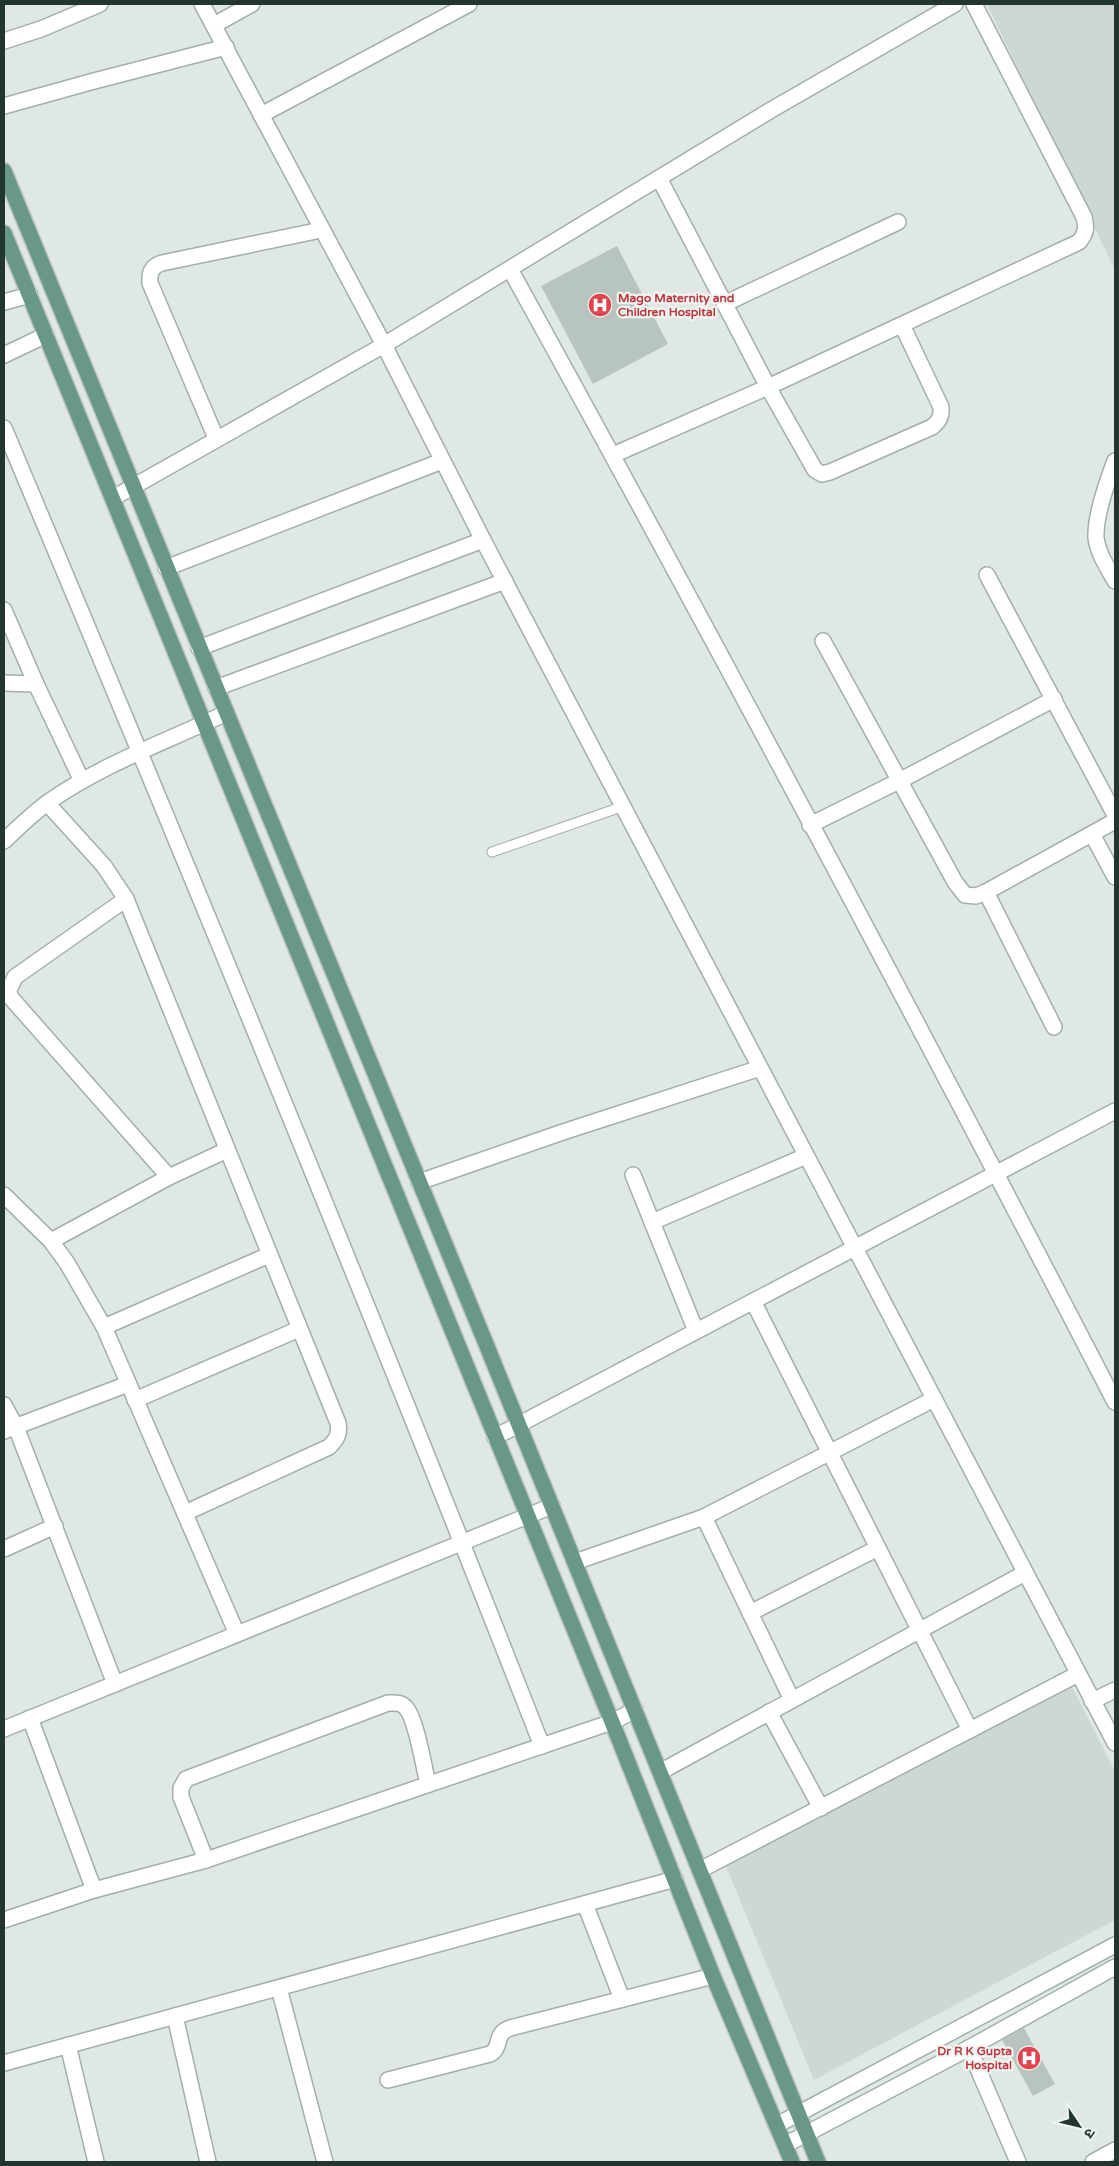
<svg xmlns="http://www.w3.org/2000/svg" width="1119" height="2166" font-family="'Varela Round','Noto Sans Devanagari',sans-serif">
	<style>
		.built { fill: #ced8d2 }
		.building { fill: #b8c5bf }
		.lines { fill: none; stroke-linecap: round; stroke-linejoin: round }
		.service-casing { stroke: #a3afa9; stroke-width: 11 }
		.minor-casing { stroke: #a3afa9; stroke-width: 18 }
		.tertiary-casing { stroke: #a3afa9; stroke-width: 18 }
		.secondary-casing { stroke: #a0b2a9; stroke-width: 18 }
		.primary-casing { stroke: #bdc3c0; stroke-width: 18 }
		.service { stroke: #fff; stroke-width: 9 }
		.minor { stroke: #fff; stroke-width: 15 }
		.tertiary { stroke: #fff; stroke-width: 15 }
		.secondary { stroke: #fff; stroke-width: 15 }
		.primary { stroke: #699886; stroke-width: 15 }
		.labels { text-anchor: middle; dominant-baseline: central; stroke-width: 4.5; stroke-linejoin: round; paint-order: stroke }
		.health-label { font-size: 12px; font-weight: bold; fill: #be3a42; stroke: #eff5f1; text-anchor: start }
	</style>
	<rect width="100%" height="100%" fill="#dfe8e3"/>
	<!-- built -->
	<g class="built">
		<polygon points="987,4 1115,4 1115,270 1019,71"/>
		<polygon points="1071,1685 1115,1771 1115,1920 814,2080 726,1866"/>
	</g>
	<!-- building -->
	<g class="building">
		<polygon points="617,246 668,344 593,384 541,286"/>
		<polygon points="1024,2028 1055,2084 1033,2096 1002,2040"/>
	</g>
	<g class="lines">
		<!-- service casing -->
		<g class="service-casing">
			<polyline id="service" points="492,852 624,806"/>
		</g>
		<!-- minor casing -->
		<g class="minor-casing">
			<g id="minor">
				<polyline points="202,4 384,345 483,540 1115,1743"/>
				<polyline points="214,25 252,4"/>
				<polyline points="4,41 41,29 100,4"/>
				<polyline points="4,106 94,81 226,47"/>
				<polyline points="261,115 469,4"/>
				<path d="M659 178 768 387 815 470 822 474 830 472 932 427C939 421 942 417 941 407L902 325"/>
				<path d="M510 269C717 644 918 1022 1115 1402"/>
				<polyline points="4,302 30,295"/>
				<polyline points="724,304 898,222"/>
				<polyline points="4,355 46,335"/>
				<path d="M4 428C188 865 369 1304 542 1746"/>
				<path d="M216 438 150 283C149 272 152 266 162 263L321 230"/>
				<path d="M613 455 768 387 1079 242C1086 233 1087 228 1084 217L974 4"/>
				<path d="M1115 461C1107 482 1095 516 1096 538 1098 554 1108 568 1115 581"/>
				<polyline points="113,498 384,345 771,110 955,4"/>
				<polyline points="166,568 442,461"/>
				<polyline points="987,575 1115,815"/>
				<polyline points="4,610 36,684 82,781"/>
				<polyline points="823,641 955,882 965,895 976,896 986,892 1115,821"/>
				<polyline points="199,648 483,540"/>
				<polyline points="4,683 36,684"/>
				<polyline points="216,688 505,581"/>
				<path d="M47 803 104 866 126 899 338 1423C340 1434 337 1439 329 1447L185 1513"/>
				<polyline points="810,825 901,780 1054,699"/>
				<polyline points="1092,834 1115,877"/>
				<path d="M4 841C18 828 32 814 47 803 102 764 166 742 226 713"/>
				<polyline points="986,892 1054,1027"/>
				<polyline points="126,899 15,977 8,992 12,999 169,1177"/>
				<polyline points="633,1175 696,1331"/>
				<polyline points="419,1182 563,1132 760,1068"/>
				<polyline points="4,1195 51,1241 67,1263 104,1327 237,1634"/>
				<polyline points="652,1222 806,1156"/>
				<polyline points="51,1241 169,1177 227,1150"/>
				<polyline points="753,1301 970,1730"/>
				<polyline points="104,1327 269,1255"/>
				<polyline points="135,1400 299,1329"/>
				<polyline points="4,1405 16,1427 115,1684"/>
				<polyline points="4,1431 128,1384"/>
				<polyline points="495,1437 1115,1111"/>
				<polyline points="704,1517 792,1700"/>
				<polyline points="4,1549 55,1526"/>
				<polyline points="575,1562 704,1517 934,1399"/>
				<polyline points="750,1613 878,1548"/>
				<polyline points="1092,1701 1115,1690"/>
				<polyline points="769,1712 821,1808"/>
				<polyline points="30,1718 94,1890"/>
				<polyline points="660,1772 1025,1573"/>
				<path d="M206 1860 181 1797V1788L186 1779 388 1703C396 1703 401 1702 406 1708 416 1718 424 1768 428 1784"/>
				<polyline points="700,1870 1078,1674"/>
				<polyline points="585,1904 622,1999"/>
				<polyline points="4,1920 94,1890 206,1860 612,1722 635,1710"/>
				<polyline points="279,1988 325,2162"/>
				<polyline points="175,2016 208,2162"/>
				<polyline points="68,2045 96,2162"/>
				<polyline points="969,2048 1018,2162"/>
				<polyline points="4,2063 675,1879"/>
				<path d="M388 2080 490 2054C503 2047 493 2034 510 2028L713 1976"/>
				<polyline points="1093,2162 1115,2150"/>
			</g>
		</g>
		<!-- tertiary casing -->
		<g class="tertiary-casing">
			<polyline id="tertiary" points="4,1729 552,1506"/>
		</g>
		<!-- secondary casing -->
		<g class="secondary-casing">
			<g id="secondary">
				<polyline points="777,2125 1115,1945"/>
				<polyline points="785,2145 969,2048 1115,1967"/>
			</g>
		</g>
		<!-- primary casing -->
		<g class="primary-casing">
			<g id="primary">
				<polyline points="4,171 484,1339 818,2162"/>
				<polyline points="4,233 612,1722 713,1976 792,2162"/>
			</g>
		</g>
		<!-- service -->
		<use href="#service" class="service"/>
		<!-- minor -->
		<use href="#minor" class="minor"/>
		<!-- tertiary -->
		<use href="#tertiary" class="tertiary"/>
		<!-- secondary -->
		<use href="#secondary" class="secondary"/>
		<!-- primary -->
		<use href="#primary" class="primary"/>
	</g>
	<!-- icons -->
	<defs>
		<g id="hospital-disc" transform="scale(1.25)"><circle r="9.5" fill="#e0444e" stroke="#eff5f1"/><path d="M-5-5h3v3.5h4V-5h3V5h-3V1.5h-4V5h-3Z" fill="#fff"/></g>
	</defs>
	<g fill-rule="evenodd">
		<use href="#hospital-disc" x="600" y="305"/>
		<use href="#hospital-disc" x="1029" y="2058"/>
	</g>
	<g class="labels">
		<!-- health labels -->
		<g class="health-label">
			<text x="618" y="298">Mago Maternity and<tspan x="618" dy="14">Children Hospital</tspan></text>
			<text x="1012" y="2051" text-anchor="end">Dr R K Gupta<tspan x="1012" dy="14">Hospital</tspan></text>
		</g>
	</g>
	<!-- border -->
	<rect width="1119" height="2166" fill="none" stroke="#22362e" stroke-width="10"/>
	<!-- north arrow -->
	<g transform="translate(1079 2126) rotate(125)" stroke="#eff5f1" stroke-width="4" paint-order="stroke">
	<path d="M0-4L9 19L0 12L-9 19Z" fill="#22362e"/>
	<text y="-8" font-size="14" font-weight="bold" text-anchor="middle" fill="#22362e">उ</text>
	</g>
</svg>
